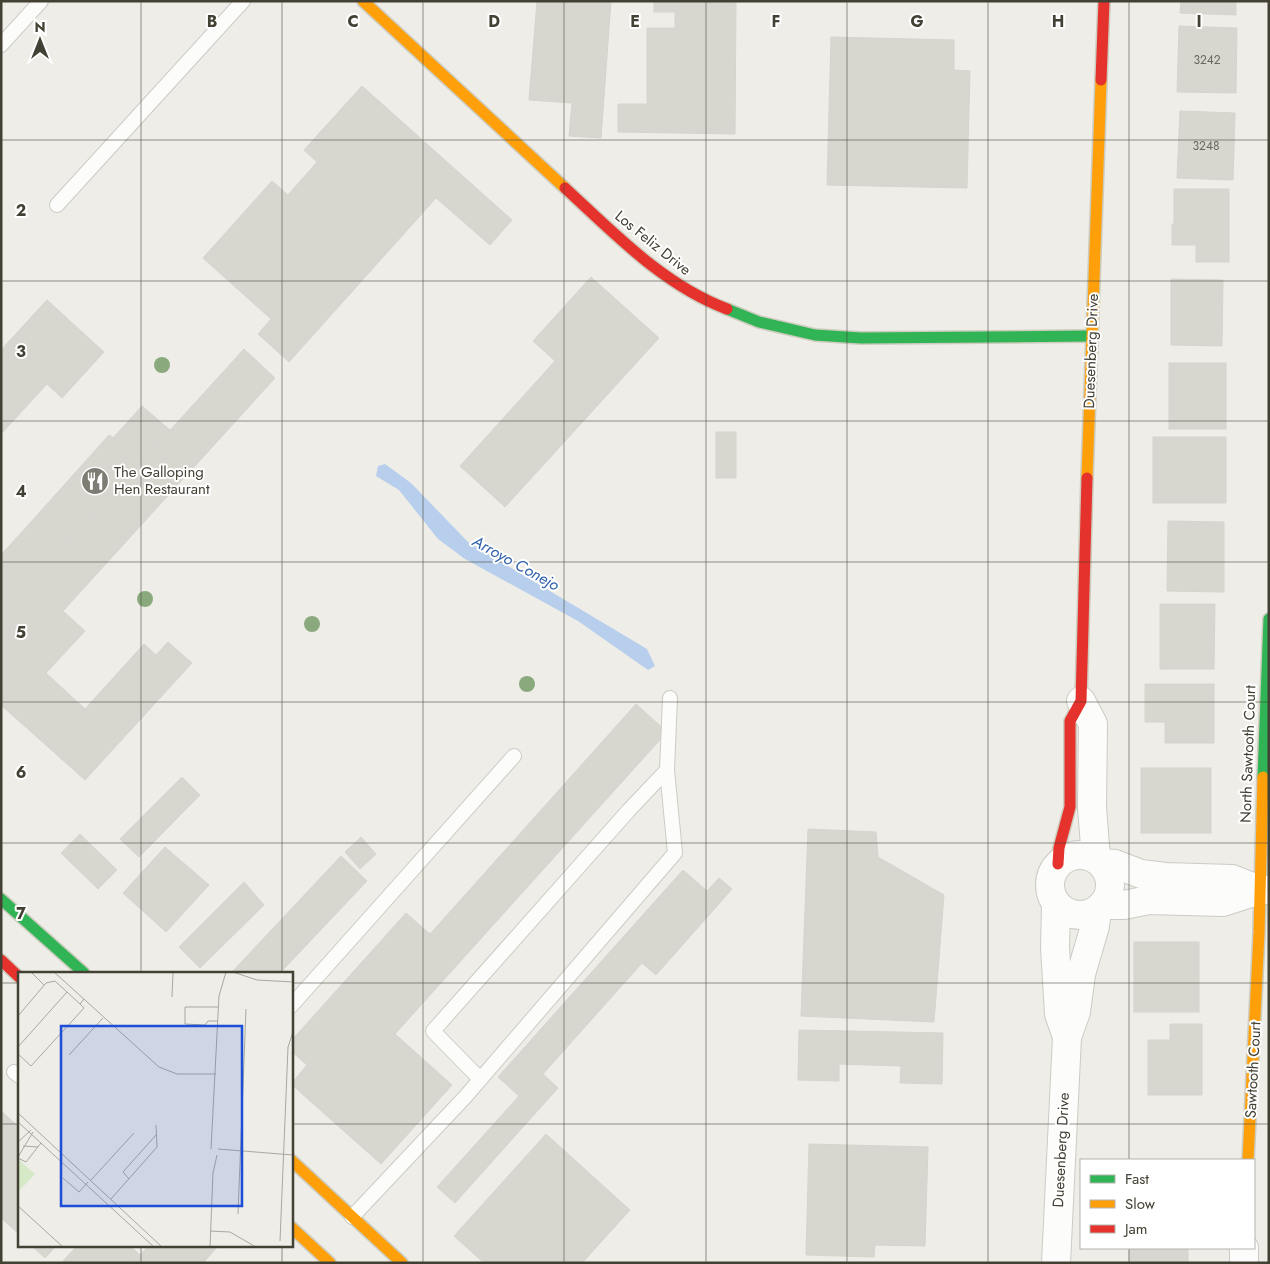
<svg xmlns="http://www.w3.org/2000/svg" width="1270" height="1264" font-family="Jost,sans-serif">
	<style>
		.water { fill: #b7ceec }
		.building { fill: #d7d6cf; stroke: #d6d4cd }
		.lines { fill: none; stroke-linecap: round; stroke-linejoin: round }
		.lane-casing { stroke: #cccbc5; stroke-width: 16 }
		.street-casing { stroke: #cccbc5; stroke-width: 30 }
		.fast-casing { stroke: #cdccbe; stroke-width: 14 }
		.slow-casing { stroke: #cdccbe; stroke-width: 14 }
		.jam-casing { stroke: #cdccbe; stroke-width: 14 }
		.lane { stroke: #fcfcfb; stroke-width: 14 }
		.street { stroke: #fcfcfb; stroke-width: 28 }
		.fast { stroke: #30b455; stroke-width: 11 }
		.slow { stroke: #ff9f0a; stroke-width: 11 }
		.jam { stroke: #e5322d; stroke-width: 11 }
		.tree { fill: #8aaa7e }
		.grid { fill: none; stroke: #434034; stroke-width: 1; stroke-opacity: 0.55 }
		.labels { text-anchor: middle; dominant-baseline: central; stroke-width: 4; stroke-linejoin: round; paint-order: stroke }
		.number-label { font-size: 12px; fill: #69665c }
		.street-label { font-size: 15px; fill: #434034; stroke: #fff }
		.poi-label { font-size: 15px; fill: #434034; stroke: #fff; text-anchor: start }
		.water-label { font-size: 16px; font-style: italic; fill: #3163ab; stroke: #fff }
		.inset-road { fill: none; stroke: #aaa89f; stroke-width: 1 }
		.view { fill: #1d4ed8; fill-opacity: 0.15; stroke: #1d4ed8; stroke-width: 2.5 }
		.inset-edge { fill: none; stroke: #434034; stroke-width: 2.5 }
		.grid-label { font-size: 16px; text-anchor: middle; font-weight: bold; fill: #434034; stroke: #fff; stroke-width: 4; stroke-linejoin: round; paint-order: stroke }
	</style>
	<rect width="100%" height="100%" fill="#eeede7"/>
	<!-- water -->
	<polygon class="water" points="385,464 411,483 468,542 647,649 655,666 648,670 578,621 465,559 438,539 399,490 376,476 378,466"/>
	<!-- building -->
	<g class="building">
		<polygon points="537,1 611,1 601,138 569,136 572,103 529,100"/>
		<polygon points="654,1 736,1 735,134 618,132 618,104 647,104 647,28 675,28 675,12 654,12"/>
		<polygon points="1181,1 1236,1 1236,15 1180,13"/>
		<polygon points="1179,26 1237,28 1236,93 1177,92"/>
		<polygon points="831,37 954,40 954,70 970,71 967,188 827,185"/>
		<polygon points="362,86 512,220 490,245 436,198 289,362 258,334 271,319 203,258 272,181 288,195 317,162 304,150"/>
		<polygon points="1180,111 1235,113 1233,180 1177,178"/>
		<polygon points="1174,189 1229,189 1229,262 1196,262 1196,245 1172,245 1172,224 1174,224"/>
		<polygon points="591,277 659,338 505,507 460,466 555,361 533,341"/>
		<polygon points="1171,279 1223,280 1222,346 1171,345"/>
		<polygon points="47,300 104,352 62,398 47,384 1,434 1,350"/>
		<polygon points="244,349 275,378 63,611 85,631 46,673 85,709 144,644 156,655 168,642 192,663 85,780 1,705 1,555 30,523 60,551"/>
		<rect x="1169" y="363" width="57" height="66"/>
		<polygon points="142,406 170,430 60,551 30,523 109,435 113,438"/>
		<rect x="716" y="432" width="20" height="46"/>
		<rect x="1153" y="437" width="73" height="66"/>
		<polygon points="1168,521 1224,522 1224,592 1167,591"/>
		<polygon points="1160,604 1215,604 1214,669 1160,669"/>
		<polygon points="1145,684 1214,684 1214,743 1165,743 1165,722 1145,722"/>
		<polygon points="636,704 667,732 395,1034 452,1085 381,1164 291,1084 307,1065 291,1051 291,1041 406,913 430,934"/>
		<rect x="1141" y="768" width="70" height="65"/>
		<polygon points="182,777 200,795 139,857 120,839"/>
		<polygon points="808,829 876,832 878,857 944,895 934,1022 801,1016"/>
		<polygon points="80,834 117,870 98,889 61,853"/>
		<polygon points="361,837 376,854 360,869 345,852"/>
		<polygon points="165,847 209,885 166,932 123,893"/>
		<polygon points="341,856 367,881 280,973 231,973"/>
		<polygon points="683,870 707,891 719,878 732,889 656,975 642,963 543,1074 558,1088 455,1203 437,1187 519,1096 498,1077"/>
		<polygon points="244,882 264,905 200,968 179,947"/>
		<rect x="1134" y="942" width="65" height="70"/>
		<polygon points="1170,1024 1202,1024 1202,1095 1148,1095 1148,1040 1170,1040"/>
		<polygon points="799,1030 943,1033 942,1084 900,1083 901,1066 839,1064 839,1081 798,1080"/>
		<polygon points="1,1111 19,1127 19,1234 1,1218"/>
		<polygon points="546,1134 630,1210 582,1263 484,1263 454,1236"/>
		<polygon points="809,1144 928,1147 925,1246 875,1245 874,1257 806,1255"/>
		<polygon points="31,1245 57,1245 45,1258"/>
		<polygon points="78,1245 129,1245 140,1255 133,1263 65,1263 63,1261"/>
		<polygon points="149,1245 219,1245 203,1263 133,1263"/>
		<polygon points="1129,1248 1202,1248 1188,1248 1188,1263 1129,1263"/>
	</g>
	<g class="lines">
		<!-- lane casing -->
		<g class="lane-casing">
			<g id="lane">
				<polyline points="1,45 41,1"/>
				<polyline points="57,205 243,1"/>
				<polyline points="291,1006 514,756"/>
				<polyline points="14,1072 19,1076"/>
				<polyline points="480,1079 433,1031 629,810 667,770"/>
				<polyline points="352,1217 466,1096 675,853 667,770 670,698"/>
			</g>
		</g>
		<!-- street casing -->
		<g class="street-casing">
			<g id="street">
				<polyline points="1081,701 1093,724 1092,807 1096,859"/>
				<circle cx="1080" cy="885" r="30"/>
				<polyline points="1101,863 1115,864 1141,874 1165,877 1232,879 1260,890 1269,890"/>
				<polyline points="1056,905 1055,947 1059,1014 1067,1037"/>
				<polyline points="1102,905 1124,905 1149,900 1223,902 1260,890"/>
				<polyline points="1056,1263 1067,1037 1076,1012 1081,974 1095,926 1097,910"/>
				<polyline points="1244,1263 1244,1248"/>
			</g>
		</g>
		<!-- fast casing -->
		<g class="fast-casing">
			<g id="fast">
				<polyline points="727,309 759,322 815,335 861,338 1091,336"/>
				<polyline points="1263,777 1269,619"/>
				<polyline points="1,899 84,973"/>
			</g>
		</g>
		<!-- slow casing -->
		<g class="slow-casing">
			<g id="slow">
				<polyline points="363,1 565,188"/>
				<polyline points="1087,478 1101,80"/>
				<polyline points="291,1160 402,1263"/>
				<polyline points="1248,1160 1259,933 1263,777"/>
				<polyline points="291,1227 330,1263"/>
			</g>
		</g>
		<!-- jam casing -->
		<g class="jam-casing">
			<g id="jam">
				<polyline points="1101,80 1104,1"/>
				<path d="M565 188C614 233 663 285 727 309"/>
				<polyline points="1058,864 1059,848 1070,807 1070,721 1081,701 1087,478"/>
				<polyline points="1,960 19,977"/>
			</g>
		</g>
		<!-- lane -->
		<use href="#lane" class="lane"/>
		<!-- street -->
		<use href="#street" class="street"/>
		<!-- fast -->
		<use href="#fast" class="fast"/>
		<!-- slow -->
		<use href="#slow" class="slow"/>
		<!-- jam -->
		<use href="#jam" class="jam"/>
	</g>
	<!-- trees -->
	<g class="tree">
		<circle cx="162" cy="365" r="8"/>
		<circle cx="145" cy="599" r="8"/>
		<circle cx="312" cy="624" r="8"/>
		<circle cx="527" cy="684" r="8"/>
	</g>
	<!-- grid -->
	<path class="grid" d="M141 1V973M282 1V973M423 1V1263M564 1V1263M706 1V1263M847 1V1263M988 1V1263M1129 1V1160M1 140H1269M1 281H1269M1 421H1269M1 562H1269M1 702H1269M1 843H1269M1 983H19M291 983H1269M1 1124H19M291 1124H1269M141 1245V1263M282 1245V1263M1129 1248V1263"/>
	<!-- icons -->
	<defs>
		<g id="restaurant-disc" transform="scale(1.4375)"><circle r="9.5" fill="#7f7d73" stroke="#fff"/><path d="M-5-6h1v4h1v-4h1v4h1v-4h1v5L-1.5 .5V6h-2V.5L-5-1ZM5-6V6H3V1.5H1.5Q1.5-4 5-6Z" fill="#fff"/></g>
	</defs>
	<g fill-rule="evenodd">
		<use href="#restaurant-disc" x="95" y="481"/>
	</g>
	<g class="labels">
		<!-- number labels -->
		<g class="number-label">
			<text x="1207" y="60">3242</text>
			<text x="1206" y="146">3248</text>
		</g>
		<!-- street labels -->
		<g class="street-label">
			<text transform="translate(653 243) rotate(39)">Los Feliz Drive</text>
			<text transform="translate(1091 351) rotate(-88)">Duesenberg Drive</text>
			<text transform="translate(1248 754) rotate(-88)">North Sawtooth Court</text>
			<text transform="translate(1253 1070) rotate(-87)">Sawtooth Court</text>
			<text transform="translate(1061 1150) rotate(-87)">Duesenberg Drive</text>
		</g>
		<!-- poi labels -->
		<g class="poi-label">
			<text x="114" y="472">The Galloping<tspan x="114" dy="17">Hen Restaurant</tspan></text>
		</g>
		<!-- water labels -->
		<g class="water-label">
			<text transform="translate(516 563) rotate(29)">Arroyo Conejo</text>
		</g>
	</g>
	<!-- overview -->
	<g transform="translate(18 972)">
		<rect width="275" height="275" fill="#eeede7"/>
		<path d="M1 188 17 202 0 220V193Z" fill="#d6e9c7"/>
		<path class="inset-road" d="M13 0 26 13M36 0 141 95 159 102H198M215 0 239 8 275 10M49 20 62 32M154 25 155 0M0 44 28 11 37 9 49 20 0 75M200 49H190L187 53 167 52V35H201M0 82 13 94 66 36 62 32 66 27M51 83 85 46M0 141 144 275M0 150 136 275M0 170 13 158M5 174 20 175M193 177 201 24 208 0M200 177 275 183M0 185 15 160M0 186 8 190 23 171M45 206 61 220 70 210M111 207 105 200 138 163M73 208 116 161M93 227 139 175 138 153M0 234 45 275M220 242 228 37M192 259 212 260 238 275M262 269 270 75 275 60M192 275 195 201 199 183"/>
		<path class="view" d="M43 54H224V234H43Z"/>
		<rect width="275" height="275" class="inset-edge"/>
	</g>
	<g class="grid-label">
		<text x="212" y="27">B</text>
		<text x="353" y="27">C</text>
		<text x="494" y="27">D</text>
		<text x="635" y="27">E</text>
		<text x="776" y="27">F</text>
		<text x="917" y="27">G</text>
		<text x="1058" y="27">H</text>
		<text x="1199" y="27">I</text>
		<text x="21" y="216">2</text>
		<text x="21" y="357">3</text>
		<text x="21" y="497">4</text>
		<text x="21" y="638">5</text>
		<text x="21" y="778">6</text>
		<text x="21" y="919">7</text>
	</g>
	<!-- border -->
	<rect width="1270" height="1264" fill="none" stroke="#434034" stroke-width="5"/>
	<!-- legend -->
	<rect x="1080" y="1159" width="175" height="90" fill="#ffffff" stroke="#b4b3ae"/>
	<rect x="1090" y="1175" width="25" height="8" fill="#30b455" stroke="#b4b3ae"/>
	<text x="1125" y="1184" font-size="15" fill="#434034">Fast</text>
	<rect x="1090" y="1200" width="25" height="8" fill="#ff9f0a" stroke="#b4b3ae"/>
	<text x="1125" y="1209" font-size="15" fill="#434034">Slow</text>
	<rect x="1090" y="1225" width="25" height="8" fill="#e5322d" stroke="#b4b3ae"/>
	<text x="1125" y="1234" font-size="15" fill="#434034">Jam</text>
	<!-- north arrow -->
	<g transform="translate(40 40)" stroke="#ffffff" stroke-width="4" paint-order="stroke">
	<path d="M0-4L9 19L0 12L-9 19Z" fill="#434034"/>
	<text y="-8" font-size="14" font-weight="bold" text-anchor="middle" fill="#434034">N</text>
	</g>
</svg>
